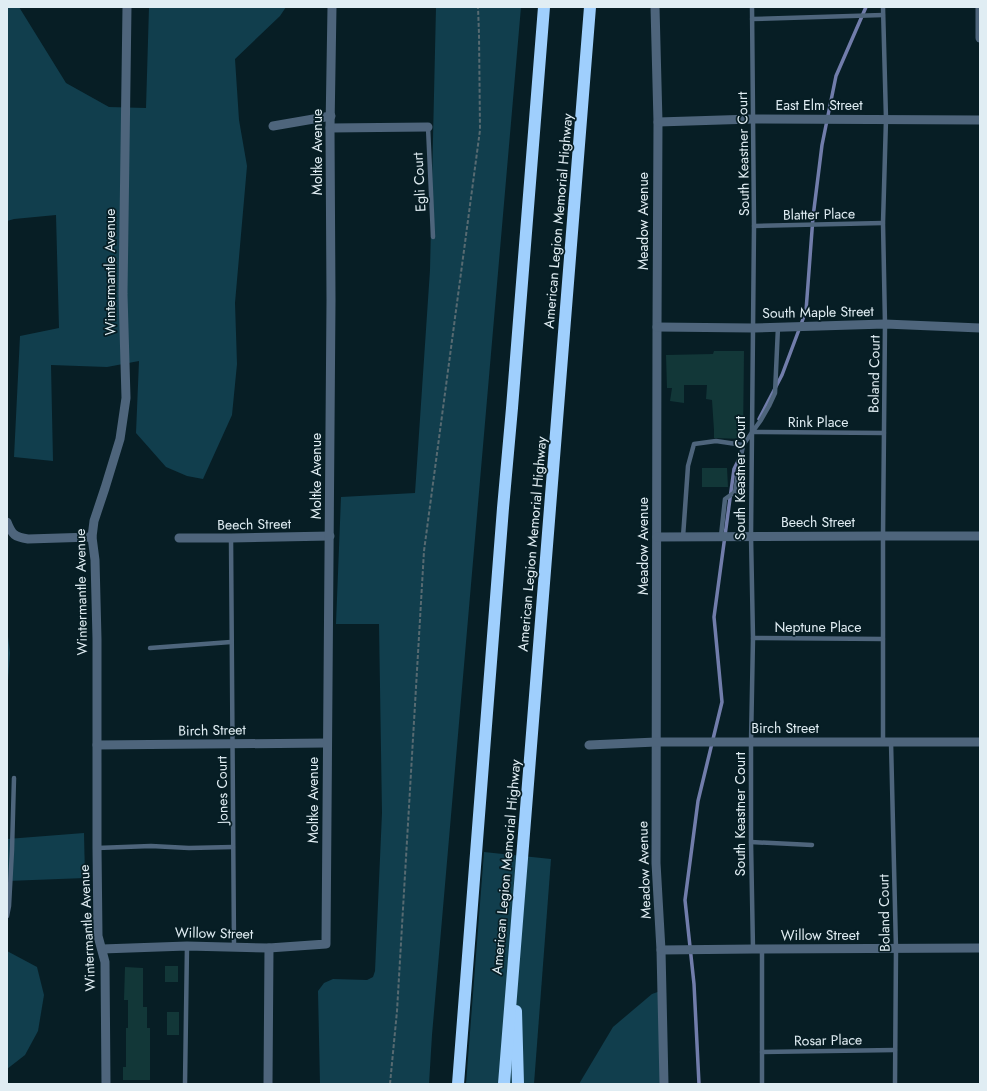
<svg xmlns="http://www.w3.org/2000/svg" width="987" height="1091" font-family="Jost,sans-serif">
	<style>
		.green { fill: #113e4d }
		.lines { fill: none; stroke-linecap: round; stroke-linejoin: round }
		.stream { stroke: #717dab; stroke-width: 3.5 }
		.building { fill: #123738 }
		.path { stroke: #576a71; stroke-width: 2; stroke-dasharray: 4 2; stroke-linecap: butt }
		.lane { stroke: #4e657c; stroke-width: 4.5 }
		.street { stroke: #4e657c; stroke-width: 9 }
		.highway { stroke: #9fcffd; stroke-width: 12 }
		.labels { text-anchor: middle; dominant-baseline: central; stroke-width: 3.5; stroke-linejoin: round; paint-order: stroke }
		.street-label { font-size: 14px; fill: #e0edf3; stroke: #071e25 }
	</style>
	<rect width="100%" height="100%" fill="#071e25"/>
	<!-- green -->
	<g class="green">
		<polygon points="7,7 19,7 66,83 109,107 146,108 149,7 286,7 280,16 235,59 239,120 247,166 235,303 237,364 232,415 203,479 187,476 166,467 136,433 139,361 107,367 51,365 53,461 14,457 20,336 59,328 56,215 14,219 7,221"/>
		<polygon points="436,7 521,7 432,1035 429,1084 320,1084 318,991 324,983 333,979 367,980 373,977 375,971 382,813 379,624 336,624 341,497 415,493 430,270"/>
		<polygon points="7,628 10,653 7,694"/>
		<polygon points="84,833 85,878 7,881 7,839"/>
		<polygon points="484,852 551,859 534,1084 466,1084"/>
		<polygon points="7,951 37,967 44,995 38,1031 25,1055 7,1069"/>
		<polygon points="666,989 667,1084 579,1084 613,1027 652,994"/>
	</g>
	<g class="lines">
		<!-- stream -->
		<g class="stream">
			<polyline points="759,419 782,375 806,311 813,217 822,145 836,76 866,7"/>
			<polyline points="699,1084 694,984 685,900 698,801 722,702 714,617 734,469 740,457"/>
		</g>
	</g>
	<!-- building -->
	<g class="building">
		<polygon points="714,351 744,351 743,439 714,438 714,430 712,400 706,399 707,385 684,385 684,403 670,401 672,388 667,388 666,355 713,354"/>
		<polygon points="702,468 727,468 728,487 702,487"/>
		<rect x="165" y="966" width="13" height="16"/>
		<polygon points="125,967 143,968 143,1007 147,1007 147,1028 150,1028 150,1080 123,1080 123,1067 126,1067 126,1028 128,1028 128,1000 124,1000"/>
		<rect x="167" y="1012" width="12" height="23"/>
	</g>
	<g class="lines">
		<!-- path -->
		<polyline class="path" points="390,1084 397,1011 424,551 480,130 479,34 478,7"/>
		<!-- lane -->
		<g class="lane">
			<polyline points="752,7 754,226 751,536 753,638 751,742 751,842 753,949"/>
			<polyline points="883,7 886,119 883,223 885,324 883,536 883,742"/>
			<polyline points="752,19 883,15"/>
			<polyline points="428,127 433,237"/>
			<polyline points="754,226 883,223"/>
			<polyline points="752,432 884,433"/>
			<polyline points="743,445 761,420 769,406 775,393 778,327"/>
			<polyline points="683,537 688,466 694,444 716,441 743,445 735,492 725,499 721,536"/>
			<polyline points="231,538 234,946"/>
			<polyline points="753,638 883,639"/>
			<polyline points="150,648 231,642"/>
			<polyline points="891,742 896,949 895,1084"/>
			<polyline points="751,842 812,845"/>
			<polyline points="97,848 151,846 189,848 233,847"/>
			<polyline points="7,916 9,906 12,850 14,778"/>
			<polyline points="762,949 762,1084"/>
			<polyline points="762,1052 895,1050"/>
			<polyline points="185,1084 187,946"/>
		</g>
		<!-- street -->
		<g class="street">
			<polyline points="655,7 658,122 657,327 656,863 661,950 664,1084"/>
			<polyline points="980,7 980,38"/>
			<polyline points="658,122 753,119 980,120"/>
			<polyline points="273,126 331,116"/>
			<polyline points="330,128 428,127"/>
			<polyline points="657,327 753,328 885,324 980,328"/>
			<path d="M7 522C12 535 15 537 28 539L92 537"/>
			<polyline points="657,537 883,536 980,536"/>
			<polyline points="179,538 231,538 330,536"/>
			<polyline points="97,745 327,743"/>
			<polyline points="589,745 656,742 980,742"/>
			<polyline points="102,949 187,946 269,948 326,944 331,300 330,128 332,7"/>
			<polyline points="661,950 753,949 980,948"/>
			<polyline points="106,1084 105,962 98,936 97,848 97,639 95,560 92,537 94,521 105,488 120,439 126,398 123,294 127,7"/>
			<polyline points="268,1084 269,948"/>
		</g>
		<!-- highway -->
		<g class="highway">
			<polyline points="516,1011 518,1084"/>
			<polyline points="458,1084 503,508 512,408 544,7"/>
			<polyline points="504,1084 590,7"/>
		</g>
	</g>
	<g class="labels">
		<!-- street labels -->
		<g class="street-label">
			<text x="819" y="105">East Elm Street</text>
			<text transform="translate(317 152) rotate(-90)">Moltke Avenue</text>
			<text transform="translate(743 154) rotate(-91)">South Keastner Court</text>
			<text transform="translate(419 182) rotate(-93)">Egli Court</text>
			<text transform="translate(819 214) rotate(-1)">Blatter Place</text>
			<text transform="translate(558 221) rotate(-85)">American Legion Memorial Highway</text>
			<text transform="translate(643 221) rotate(-90)">Meadow Avenue</text>
			<text transform="translate(110 272) rotate(-90)">Wintermantle Avenue</text>
			<text transform="translate(818 312) rotate(-1)">South Maple Street</text>
			<text transform="translate(874 374) rotate(-89)">Boland Court</text>
			<text x="818" y="422">Rink Place</text>
			<text transform="translate(316 476) rotate(-90)">Moltke Avenue</text>
			<text transform="translate(740 478) rotate(-90)">South Keastner Court</text>
			<text x="818" y="522">Beech Street</text>
			<text transform="translate(254 524) rotate(-1)">Beech Street</text>
			<text transform="translate(532 544) rotate(-85)">American Legion Memorial Highway</text>
			<text transform="translate(643 546) rotate(-90)">Meadow Avenue</text>
			<text transform="translate(81 592) rotate(-91)">Wintermantle Avenue</text>
			<text x="818" y="627">Neptune Place</text>
			<text x="785" y="728">Birch Street</text>
			<text transform="translate(212 730) rotate(-1)">Birch Street</text>
			<text transform="translate(222 790) rotate(-91)">Jones Court</text>
			<text transform="translate(313 800) rotate(-90)">Moltke Avenue</text>
			<text transform="translate(740 814) rotate(-90)">South Keastner Court</text>
			<text transform="translate(506 867) rotate(-85)">American Legion Memorial Highway</text>
			<text transform="translate(644 870) rotate(-92)">Meadow Avenue</text>
			<text transform="translate(884 913) rotate(-91)">Boland Court</text>
			<text transform="translate(87 928) rotate(-93)">Wintermantle Avenue</text>
			<text transform="translate(214 933) rotate(1)">Willow Street</text>
			<text x="820" y="935">Willow Street</text>
			<text transform="translate(828 1040) rotate(-1)">Rosar Place</text>
		</g>
	</g>
	<!-- border -->
	<rect width="987" height="1091" fill="none" stroke="#e0edf3" stroke-width="16"/>
</svg>
